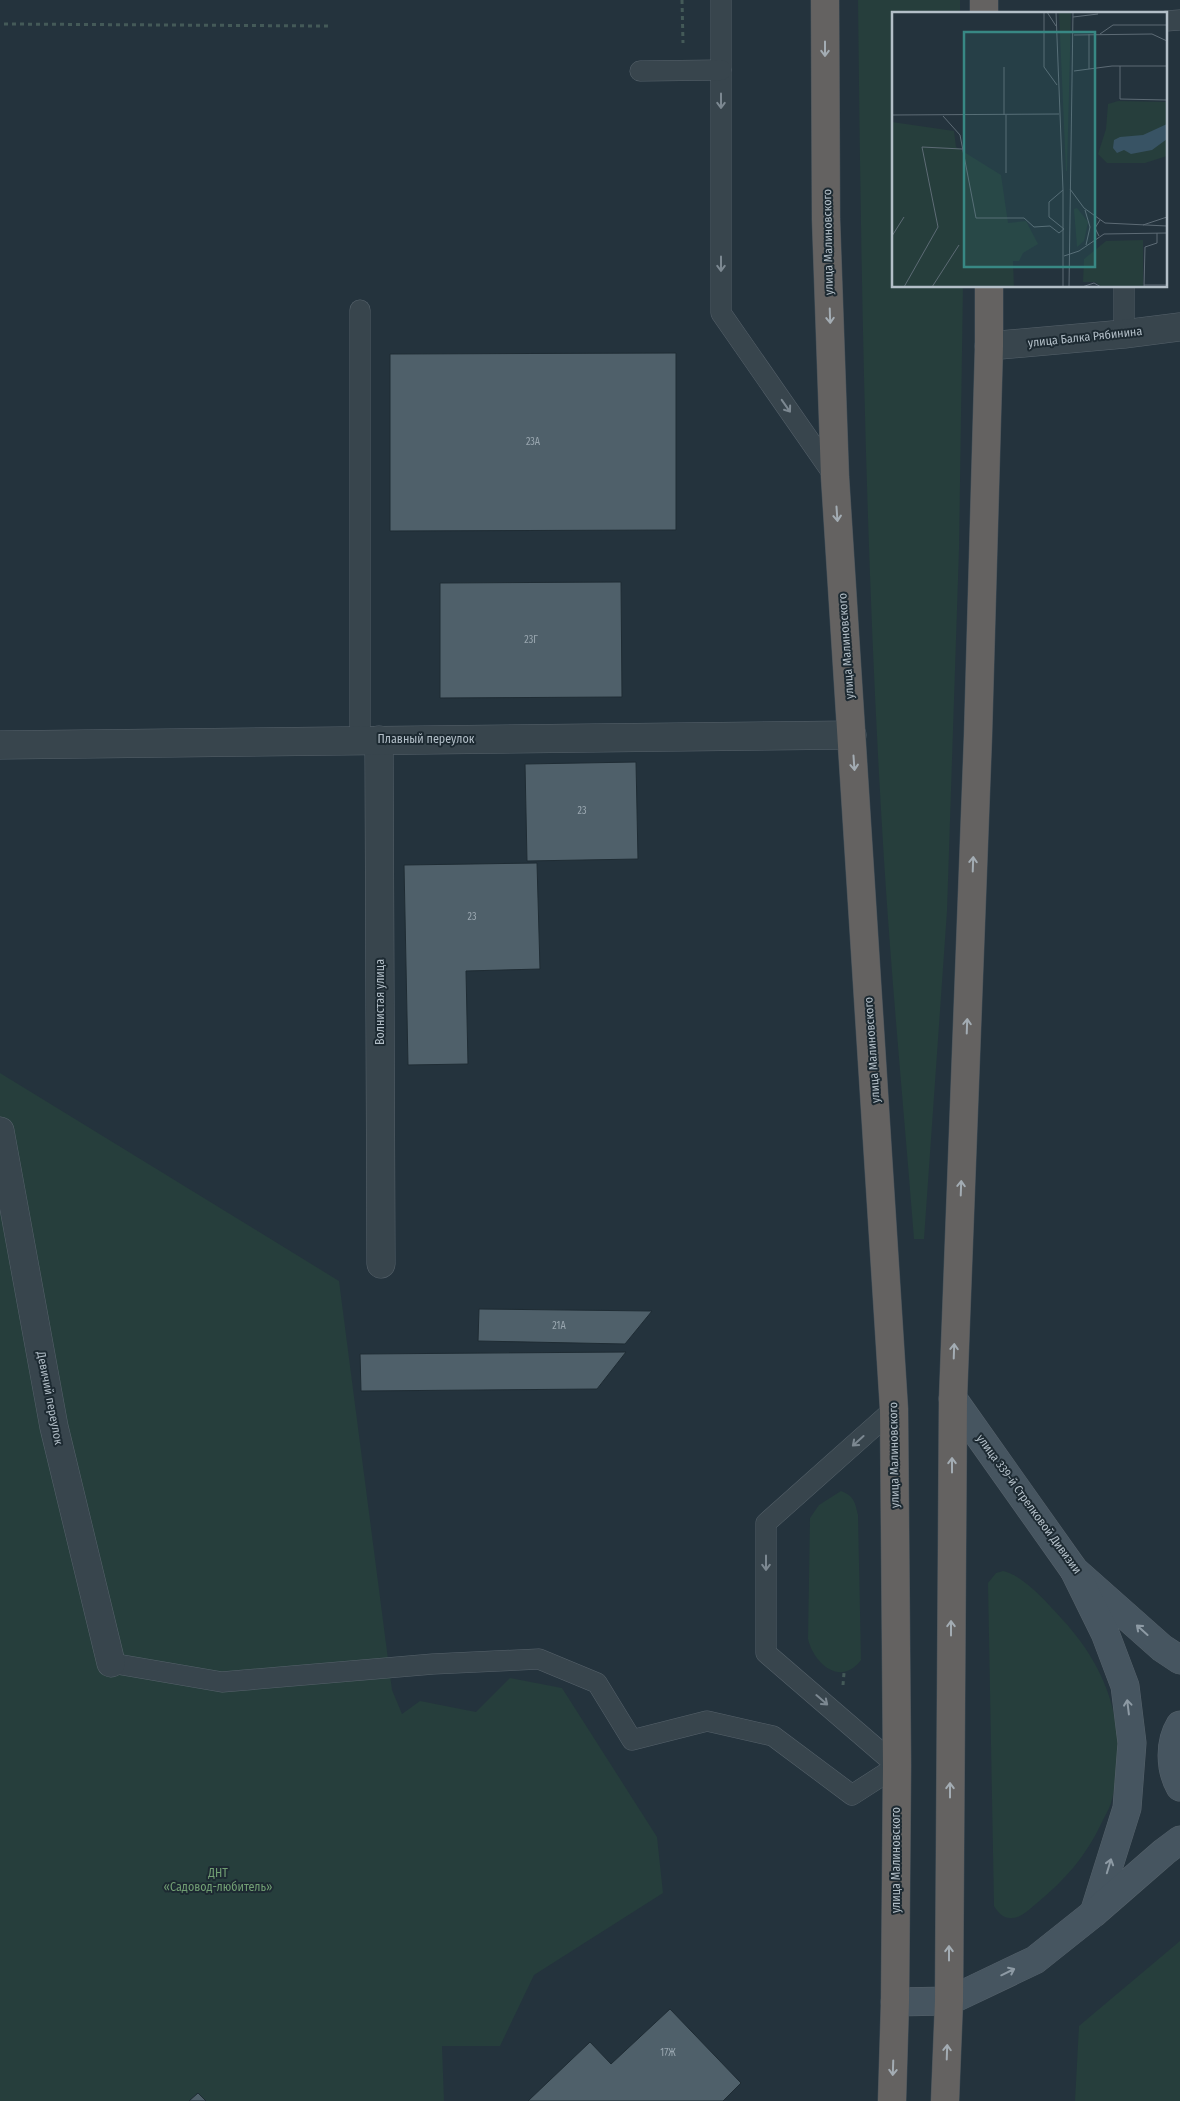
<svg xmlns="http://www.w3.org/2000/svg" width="1180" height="2101" font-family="'Fira Sans Condensed',sans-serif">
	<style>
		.green { fill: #263e3c }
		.building { fill: #4f606a; stroke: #1f2c34 }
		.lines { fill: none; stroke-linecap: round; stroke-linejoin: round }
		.service-casing { stroke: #56626b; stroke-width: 21 }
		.minor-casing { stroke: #56626b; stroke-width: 29 }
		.secondary-casing { stroke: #56626b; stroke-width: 29 }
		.trunk-casing { stroke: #434f58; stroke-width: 29 }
		.path { stroke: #445a58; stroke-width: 3; stroke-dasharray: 4 4; stroke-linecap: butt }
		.service { stroke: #38454d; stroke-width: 20 }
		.minor { stroke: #38454d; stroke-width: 28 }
		.secondary { stroke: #465560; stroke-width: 28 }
		.trunk { stroke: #646261; stroke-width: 28 }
		.oneway { stroke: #a3acb3 }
		.oneway2 { stroke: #7c8891 }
		.oneway3 { stroke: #8d9aa4 }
		.labels { text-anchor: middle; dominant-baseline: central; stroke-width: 4; stroke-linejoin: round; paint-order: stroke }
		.number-label { font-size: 10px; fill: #9aa7b0 }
		.street-label { font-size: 12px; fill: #b3bfc8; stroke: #1d2a32 }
		.park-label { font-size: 12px; fill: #719e73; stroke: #1d2a32 }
		.inset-road { fill: none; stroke: #5d6b75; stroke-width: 1 }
		.view { fill: #388884; fill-opacity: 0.15; stroke: #388884; stroke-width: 2.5 }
		.inset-edge { fill: none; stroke: #b3bfc8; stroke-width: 2.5 }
	</style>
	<rect width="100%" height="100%" fill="#24333d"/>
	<!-- green -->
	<g class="green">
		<path d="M858 0H960V14H894V286H963L959 549 947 911 924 1239H914C904 1112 892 986 884 860 866 573 861 287 858 0Z"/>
		<polygon points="0,1073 339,1281 392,1690 402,1714 420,1701 476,1712 510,1678 562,1688 657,1837 663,1893 534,1975 500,2046 442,2046 444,2101 0,2101"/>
		<path d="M841 1491C854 1496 855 1502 858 1515L861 1660C841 1687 814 1664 808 1639L810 1518 819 1505Z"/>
		<path d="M1003 1571C1023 1575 1047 1603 1061 1618 1110 1670 1130 1733 1111 1803 1109 1810 1104 1817 1101 1824 1086 1856 1065 1880 1037 1903 1030 1909 1021 1918 1012 1918 1003 1919 998 1912 994 1906L988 1583 996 1573Z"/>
		<polygon points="1180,1941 1180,2101 1075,2101 1079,2026"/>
	</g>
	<!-- building -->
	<g class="building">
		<polygon points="676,353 676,530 390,531 390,354"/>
		<polygon points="621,582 622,697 440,698 440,583"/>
		<polygon points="636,762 638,859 527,861 525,764"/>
		<polygon points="537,863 540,969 466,971 468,1064 408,1065 404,865"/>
		<polygon points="479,1309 652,1311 625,1344 478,1341"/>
		<polygon points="626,1352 597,1389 361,1391 360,1354"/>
		<polygon points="670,2009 741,2083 723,2101 528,2101 590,2042 611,2064"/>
		<polygon points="198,2093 206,2101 189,2101"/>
	</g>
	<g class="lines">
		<!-- service casing -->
		<g class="service-casing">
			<g id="service">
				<polyline points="721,0 721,313 835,477"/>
				<polyline points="1166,21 1180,20"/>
				<polyline points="640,71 721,70"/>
				<polyline points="360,310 360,740"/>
				<polyline points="1124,334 1124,286"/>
				<polyline points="111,1663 222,1682 433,1664 539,1659 597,1683 632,1740 707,1721 773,1736 852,1795 897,1766 766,1653 766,1523 894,1409"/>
			</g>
		</g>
		<!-- minor casing -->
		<g class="minor-casing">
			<g id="minor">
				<polyline points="989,346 1124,334 1180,327"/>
				<polyline points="379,740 381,1264"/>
				<polyline points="0,745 852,735"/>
				<polyline points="0,1131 54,1427 111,1663"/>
			</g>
		</g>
		<!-- secondary casing -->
		<g class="secondary-casing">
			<g id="secondary">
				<polyline points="953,1399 1074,1570 1162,1648 1180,1660"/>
				<polyline points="1074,1570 1105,1633 1125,1686 1132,1743 1127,1808 1094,1913"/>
				<path d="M1180 1725C1169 1743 1170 1769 1180 1787"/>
				<polyline points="895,2002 949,2001 1035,1960 1094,1913 1164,1852 1180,1840"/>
			</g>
		</g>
		<!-- trunk casing -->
		<g class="trunk-casing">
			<g id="trunk">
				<polyline points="825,0 826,219 835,477 894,1409 897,1766 895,2002 892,2101"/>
				<polyline points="984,0 984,14"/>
				<polyline points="945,2101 949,2001 953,1399 978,736 989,346 989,286"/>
			</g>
		</g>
		<!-- path -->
		<g class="path">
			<polyline points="682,0 683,43"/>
			<polyline points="4,24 328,26"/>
			<polyline points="843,1685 844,1673"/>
		</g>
		<!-- service -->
		<use href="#service" class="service"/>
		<!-- minor -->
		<use href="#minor" class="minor"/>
		<!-- secondary -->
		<use href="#secondary" class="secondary"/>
		<!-- trunk -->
		<use href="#trunk" class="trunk"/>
	</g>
	<!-- one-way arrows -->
	<defs><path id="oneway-shaft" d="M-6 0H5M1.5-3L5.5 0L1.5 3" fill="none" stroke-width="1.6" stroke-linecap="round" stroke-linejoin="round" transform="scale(1.25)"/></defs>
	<g class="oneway">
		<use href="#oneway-shaft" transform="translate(825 49) rotate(90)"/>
		<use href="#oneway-shaft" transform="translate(830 316) rotate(88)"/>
		<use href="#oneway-shaft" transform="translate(837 514) rotate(86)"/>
		<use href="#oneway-shaft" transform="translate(854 763) rotate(86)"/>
		<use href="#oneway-shaft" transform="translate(973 864) rotate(-88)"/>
		<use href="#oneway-shaft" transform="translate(967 1026) rotate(-88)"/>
		<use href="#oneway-shaft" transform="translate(961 1188) rotate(-88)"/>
		<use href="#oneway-shaft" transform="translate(954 1351) rotate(-88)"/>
		<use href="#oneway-shaft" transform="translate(952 1465) rotate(-90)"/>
		<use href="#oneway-shaft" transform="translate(951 1628) rotate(-90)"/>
		<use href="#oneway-shaft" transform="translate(950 1790) rotate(-90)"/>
		<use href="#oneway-shaft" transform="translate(949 1953) rotate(-90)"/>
		<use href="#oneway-shaft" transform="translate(947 2052) rotate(-88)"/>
		<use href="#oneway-shaft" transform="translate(893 2068) rotate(92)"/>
	</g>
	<g class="oneway2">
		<use href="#oneway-shaft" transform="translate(721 101) rotate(90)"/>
		<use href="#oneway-shaft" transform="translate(721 264) rotate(90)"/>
		<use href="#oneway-shaft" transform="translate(786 406) rotate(55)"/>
		<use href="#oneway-shaft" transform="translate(858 1441) rotate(138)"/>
		<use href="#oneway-shaft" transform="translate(766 1563) rotate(90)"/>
		<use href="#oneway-shaft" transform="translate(822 1700) rotate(41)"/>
	</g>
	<g class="oneway3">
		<use href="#oneway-shaft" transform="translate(1142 1630) rotate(-138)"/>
		<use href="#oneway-shaft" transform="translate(1128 1707) rotate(-97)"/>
		<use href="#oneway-shaft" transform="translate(1109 1866) rotate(-73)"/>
		<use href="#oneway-shaft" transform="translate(1008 1972) rotate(-26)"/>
	</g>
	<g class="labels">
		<!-- number labels -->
		<g class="number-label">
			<text x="533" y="442">23А</text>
			<text x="531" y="640">23Г</text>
			<text x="582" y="811">23</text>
			<text x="472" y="917">23</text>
			<text x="559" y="1326">21А</text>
			<text x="668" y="2053">17Ж</text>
		</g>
		<!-- street labels -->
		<g class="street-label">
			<text transform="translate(828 242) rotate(-91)">улица Малиновского</text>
			<text transform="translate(1085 337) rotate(-6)">улица Балка Рябинина</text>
			<text transform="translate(846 646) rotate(-94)">улица Малиновского</text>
			<text x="426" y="739">Плавный переулок</text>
			<text transform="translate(380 1002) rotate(-90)">Волнистая улица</text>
			<text transform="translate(872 1050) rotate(-94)">улица Малиновского</text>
			<text transform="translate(50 1398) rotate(79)">Девичий переулок</text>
			<text transform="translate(894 1455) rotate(-91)">улица Малиновского</text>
			<text transform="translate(1029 1504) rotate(54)">улица 339-й Стрелковой Дивизии</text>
			<text transform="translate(896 1860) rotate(-90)">улица Малиновского</text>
		</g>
		<!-- park labels -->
		<g class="park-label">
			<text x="218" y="1873">ДНТ<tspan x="218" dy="14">«Садовод-любитель»</tspan></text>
		</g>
	</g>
	<!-- overview -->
	<g transform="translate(892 12)">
		<rect width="275" height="275" fill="#24333d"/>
		<path d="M167 0H179L175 159H174ZM226 89 275 90V144L253 151H215L206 142 214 117 216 92ZM0 110 62 119 64 135 109 163 116 211 134 209 146 232 131 241 127 249H121L122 275H0ZM185 196 196 210 192 229 185 235 182 197ZM251 228V275H210L203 270H191L192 247 214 229Z" fill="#263e3c"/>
		<path d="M275 112V127L260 138 239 142 232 138 225 141 221 136 222 128 228 125 251 123Z" fill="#385364"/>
		<path class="inset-road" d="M152 0V55L165 73M155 0 164 14M164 0 171 178V275M181 5 206 2M208 22 221 13H275M182 23 260 22 275 29M228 54V87L275 88M112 55V103M197 57V22M182 59 220 54H275M0 103 167 102M114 103V161M51 104 68 123 84 206H132L142 215 158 214 167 221 172 217 157 205V190L171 178M178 177 192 196 213 211 275 214M193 198 198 215 194 233M251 213 275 205M0 224 12 205M207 224 203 216 208 208M172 244 187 239 212 222 275 221M252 273H275M12 275 46 215 30 135 70 137M40 275 67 233M177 275 181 0M190 275 202 271 209 275M252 275 253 235 265 231V221"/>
		<path class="view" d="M72 20H203V255H72Z"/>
		<rect width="275" height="275" class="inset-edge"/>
	</g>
</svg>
